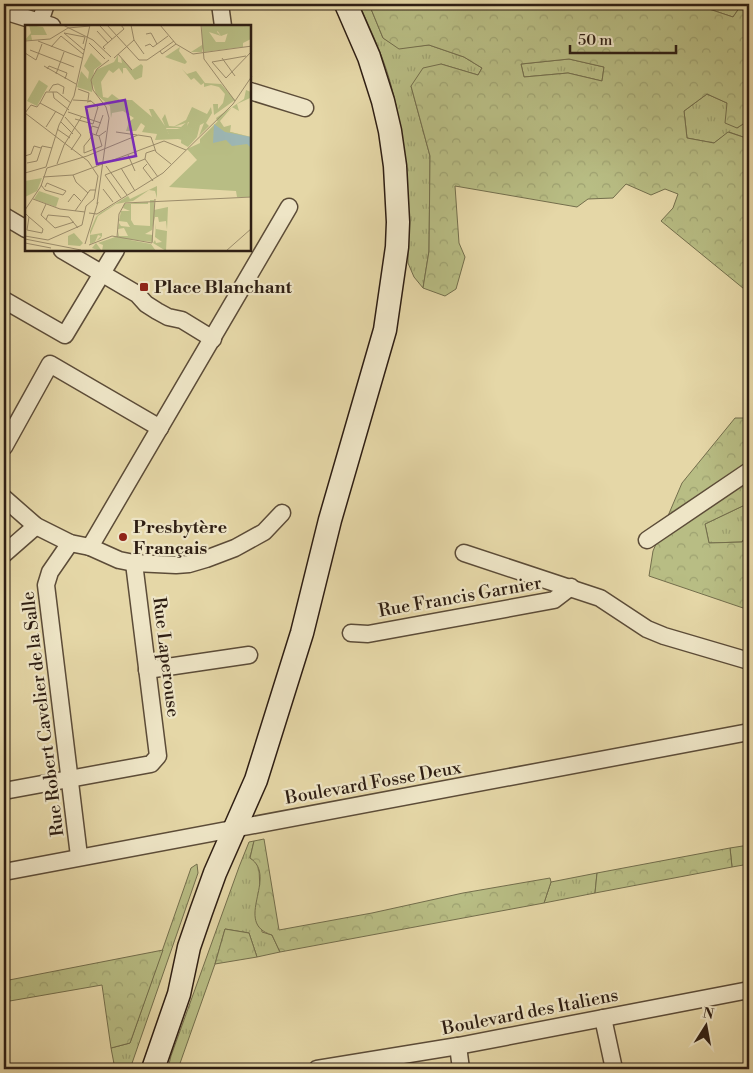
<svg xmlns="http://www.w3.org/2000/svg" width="753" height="1073" font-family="'Libre Bodoni',serif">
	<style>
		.grass { fill: url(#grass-tufts); stroke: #736e4c }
		.forest { fill: url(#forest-crowns); stroke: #736e4c; fill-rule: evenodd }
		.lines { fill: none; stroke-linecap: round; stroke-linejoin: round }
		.minor-casing { stroke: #5c4c38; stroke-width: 19 }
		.secondary-casing { stroke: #2e1e13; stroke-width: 25 }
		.minor { stroke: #eee5c6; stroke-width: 16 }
		.secondary { stroke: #eee5c6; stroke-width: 22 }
		.poi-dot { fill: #8f2418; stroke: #eee5c6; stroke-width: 2 }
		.labels { text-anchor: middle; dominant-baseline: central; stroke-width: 4.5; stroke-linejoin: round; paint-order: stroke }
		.poi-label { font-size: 18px; font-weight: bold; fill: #2e1e13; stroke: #eee5c6; text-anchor: start }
		.street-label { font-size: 18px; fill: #2e1e13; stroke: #eee5c6 }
		.inset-road { fill: none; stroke: #9c8d6c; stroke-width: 1 }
		.view { fill: #7b2cbf; fill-opacity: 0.15; stroke: #7b2cbf; stroke-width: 2.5 }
		.inset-edge { fill: none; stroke: #2e1e13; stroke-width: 2.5 }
	</style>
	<defs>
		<pattern id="grass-tufts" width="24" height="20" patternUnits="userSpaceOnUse" patternTransform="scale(1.25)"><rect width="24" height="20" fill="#b8bd84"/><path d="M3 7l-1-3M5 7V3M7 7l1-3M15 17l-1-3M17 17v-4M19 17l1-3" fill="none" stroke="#9ea271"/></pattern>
		<pattern id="forest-crowns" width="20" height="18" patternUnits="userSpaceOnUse" patternTransform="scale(1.25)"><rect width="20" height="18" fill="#b8bd84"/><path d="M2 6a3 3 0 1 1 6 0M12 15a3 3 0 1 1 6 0" fill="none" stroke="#9ea271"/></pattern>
	</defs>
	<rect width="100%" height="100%" fill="#e5d7a7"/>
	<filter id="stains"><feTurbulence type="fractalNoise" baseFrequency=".004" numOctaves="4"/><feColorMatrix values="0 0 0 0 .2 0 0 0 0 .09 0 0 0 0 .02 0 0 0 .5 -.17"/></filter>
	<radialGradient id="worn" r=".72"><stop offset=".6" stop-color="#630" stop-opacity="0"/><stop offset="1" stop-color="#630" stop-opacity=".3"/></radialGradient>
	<!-- grass -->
	<g class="grass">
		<path d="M359 4H369L383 38 399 48 429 45 464 57 482 68 478 75 441 64 411 86 430 156 429 251 423 288 414 277 408 263C408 206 407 148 393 93 386 62 372 33 359 4Z"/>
		<polygon points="694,4 742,4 733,17"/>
		<polygon points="569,59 604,67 602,81 568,73 524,77 521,64"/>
		<polygon points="707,94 727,103 737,128 749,120 749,139 729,132 714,143 687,138 684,111"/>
		<polygon points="749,503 749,530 742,542 709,543 705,524"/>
		<polygon points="254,841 250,858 256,862 259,869 262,932 272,935 280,952 257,957 249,933 225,929 215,964 178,1069 170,1069 169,1064 171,1056 239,867 249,842"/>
		<polygon points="749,845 749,864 732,867 730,848"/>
		<polygon points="197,864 198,873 130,1069 115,1069 111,1048 130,1043 191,868"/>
		<polygon points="597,873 595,893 544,903 551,882"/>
	</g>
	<!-- forest -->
	<g class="forest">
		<path d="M369 4H694L733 17 742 4H749V120L737 128 725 123 727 103 707 94 684 111 687 138 714 143 728 132 749 139V293L661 221 673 208 678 194 665 189 651 195 626 184 613 198 588 199 577 207 455 186 459 243 465 257 456 289 445 296 423 288 429 251 430 156 411 86 423 68 441 64 478 75 482 68 464 57 429 45 399 49 383 38ZM569 59 604 67 602 81 568 73 524 77 521 64Z"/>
		<polygon points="735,418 749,418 749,503 705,524 709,543 742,542 749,530 749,610 649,576 653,551 682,483"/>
		<path d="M264 839 279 930 372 913 463 893 550 878 551 882 544 903 280 952 272 935C232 923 279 877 250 858L254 841Z"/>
		<polygon points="730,848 732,867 595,893 597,873"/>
		<polygon points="225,929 249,933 257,957 215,964"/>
		<polygon points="163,950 130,1043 111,1048 102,985 4,1002 4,981"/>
	</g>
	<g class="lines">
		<!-- minor casing -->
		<g class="minor-casing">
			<g id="minor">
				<polyline points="220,4 223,26"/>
				<polyline points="4,11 52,26"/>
				<polyline points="40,22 46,4"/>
				<polyline points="250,91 305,108"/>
				<polyline points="4,216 26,229"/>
				<polyline points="62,250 137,294 146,304 157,311 168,317 182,320 213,339"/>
				<polyline points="4,300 65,335 116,250"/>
				<polyline points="4,447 50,364 160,428"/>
				<polyline points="4,498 36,526 70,543 90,547 119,560 134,563 176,565 189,564 206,559 235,548 264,532 282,513"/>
				<polyline points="647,540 749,471"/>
				<polyline points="70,543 50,572 46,585 79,856"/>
				<polyline points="90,547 289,207"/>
				<polyline points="464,553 600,598 647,629 664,636 749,661"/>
				<polyline points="4,554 36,526"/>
				<polyline points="351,633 368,634 554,600 571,587"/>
				<polyline points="147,670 249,655"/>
				<polyline points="4,791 151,764 158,756 134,563"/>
				<polyline points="4,872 749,732"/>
				<polyline points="603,1018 614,1069"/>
				<polyline points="458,1046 461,1069"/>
				<polyline points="317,1069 458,1046 749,990"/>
			</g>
		</g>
		<!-- secondary casing -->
		<g class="secondary-casing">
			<polyline id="secondary" points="153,1069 179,994 189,947 201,912 215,873 256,780 302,633 330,520 385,330 397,247 398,222 395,166 390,131 383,101 369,57 346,4"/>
		</g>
		<!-- minor -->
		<use href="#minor" class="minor"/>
		<!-- secondary -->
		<use href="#secondary" class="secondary"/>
	</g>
	<!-- markers -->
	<g class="poi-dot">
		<rect x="139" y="282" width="10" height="10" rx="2.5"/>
		<circle cx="123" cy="537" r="5"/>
	</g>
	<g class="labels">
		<!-- poi labels -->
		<g class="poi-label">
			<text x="154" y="287">Place Blanchant</text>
			<text x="133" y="527">Presbytère<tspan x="133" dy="21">Français</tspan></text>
		</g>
		<!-- street labels -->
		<g class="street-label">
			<text transform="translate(460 597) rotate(-10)">Rue Francis Garnier</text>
			<text transform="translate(166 657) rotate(83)">Rue Laperouse</text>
			<text transform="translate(43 714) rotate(-97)">Rue Robert Cavelier de la Salle</text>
			<text transform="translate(373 783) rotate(-10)">Boulevard Fosse Deux</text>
			<text transform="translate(530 1012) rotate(-11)">Boulevard des Italiens</text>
		</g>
	</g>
	<!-- overview -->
	<g transform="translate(25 25)">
		<rect width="226" height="226" fill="#e5d7a7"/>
		<path d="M197 0H221L223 1 196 11 192 5ZM155 22 154 26 162 37 160 39 140 32ZM157 44 162 49 171 46 180 58 196 59 210 75 189 90 188 79H193V84L198 78 200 69 194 62 186 60 179 62V58L176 60 169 53 166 55ZM221 65 226 67 225 73 212 79 214 86 207 82 195 96 199 102 206 100 205 107 226 112 197 106 191 93 219 74ZM167 82 182 89 186 82 187 88 181 98 184 101 174 111 179 98 175 100 172 112 163 122 156 118 157 109H144L141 104H152L162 101 164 97 148 102 161 95ZM132 161V173L130 166 124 165 108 176 91 179 73 191 65 210 77 208V211L75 214 71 216 76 211 73 210 70 217 65 219V206L71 192 75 188 103 171 105 174ZM125 175H129V185L143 182 142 205 141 196 134 197 133 192H130L127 205 120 209 128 210V217L100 214 126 219 131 226H75L67 223 71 218 77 226 78 220 73 218 93 211 94 206V211H103L99 203 93 204 94 198 96 201 105 202 102 197 94 196 96 186H105L98 183 99 179 123 177V179H106V195L109 200 125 201ZM131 198V204L142 206 141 226 128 218 130 215 131 218 137 217 130 212ZM49 208 58 218 55 221 43 220V211Z" fill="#b8bd84"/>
		<path d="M4 0 18 2 22 10H6L7 15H0L6 8ZM177 0H197L192 7 196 11 184 7 191 17H200L203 7 226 0V14L218 18V22L179 27 177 23V27H166L177 20ZM66 28 77 39 69 45 67 67 52 62 56 46 63 54 64 47 59 41ZM93 30V37L97 38 96 33 107 45 116 39 118 41 117 52 110 55 101 43H98V49L94 43 88 48 84 45 76 57 78 72 83 73 87 69 95 75H107L127 92 124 84H128L140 101 137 94 140 89 144 101 156 102 163 96 162 103H141L144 109H157L158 115 156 118 157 115 153 114 130 115 132 109 117 107 120 101 116 98 111 106H101L104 97 109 93 98 86 87 88 86 93 85 81 71 69 67 56 71 45 89 37ZM193 96 198 105 226 112V172H212L211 166 144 162 172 135 162 124 175 118V114Z" fill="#b8bd84"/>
		<path d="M14 55 23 61 12 81 2 76Z" fill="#b8bd84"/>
		<path d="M17 153 12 166 0 172V156ZM14 166 34 173 31 182 9 174Z" fill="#b8bd84"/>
		<path d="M189 99 200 107 226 112V123L222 119 207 121 201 115 188 118Z" fill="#9cb6b4"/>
		<path class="inset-road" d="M38 0 68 15 86 32M82 0 114 35H122L135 26 137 29 151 19M106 0 109 15M135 0 151 19 168 29 227 21M176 0 179 34 210 76M75 1 87 14M72 6 83 18M39 8 60 12 58 19M39 8 59 25M121 9 126 8 132 19M109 15 119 29M0 16 25 14 43 3 65 1M13 16 57 33M64 18 80 34M120 21 125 19 128 22 143 11M26 22 36 11 58 29M80 24 78 22 99 4 96 0M5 25 49 42M135 26 149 16M0 28 11 35 17 19M93 29 107 45M221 31 187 37 201 53 227 26M89 33 109 15M197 33 210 51M19 41 51 59M22 44 24 41 42 48 40 54M31 49 39 27M53 64 64 68 63 75M24 66 28 60 33 59 39 62 38 69M28 67 29 73 44 85M48 75 66 76 62 77M15 78 21 67H32L46 78M15 78 39 91M43 87 76 98M0 88 63 136 73 151 69 174 61 181 57 200 23 215 0 211M0 88 6 80 12 82 15 78M40 92 56 110 46 125M50 94 68 99 73 82 66 76M36 97 48 109M21 102 31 86M74 103 67 101 65 108 74 111 81 106M32 104 45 113M91 107 112 110M71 110 78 90M59 128 77 121 74 111M59 128V121L68 110M103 130 110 146M0 131 6 129 9 121 16 123M120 134 133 152M2 138 12 136 17 121 27 123M32 139 39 120 57 91M122 139 118 143 128 156M81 141 102 170M21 142 34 100 49 71 65 0M96 143 110 166M0 148 21 142M48 150 51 157 63 168M18 152 48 150 139 116 161 125M16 160 20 165 38 170 41 166 22 158 20 162M78 164 88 177M96 173 80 150 120 134 121 128 130 125M8 174 35 184 60 187M43 177 49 169 56 176M21 179 16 190 30 203 49 197M72 179 84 93 81 82 68 65 66 55 72 44 84 35M0 185 16 161 22 143 62 131 113 110 126 112 131 127 146 139M50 186 65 165H71M0 188 4 192 18 204 17 208 2 205 4 192M64 188 72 189 138 148 208 79 227 51M21 195 23 190 44 192 53 203M92 212 94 189 100 178 227 172M0 214 56 225M0 218 26 223M60 219 73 177M64 220 87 211 127 218 130 174M201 226 227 203"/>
		<path class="view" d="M100 75 111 131 72 139 61 82Z"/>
		<rect width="226" height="226" class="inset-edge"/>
	</g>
	<!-- margin -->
	<rect width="753" height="1073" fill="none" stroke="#e5d7a7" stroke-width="20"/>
	<rect x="5" y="5" width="743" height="1063" fill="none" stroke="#2e1e13" stroke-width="2.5"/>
	<rect x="10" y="10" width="733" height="1053" fill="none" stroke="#2e1e13"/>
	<!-- north arrow -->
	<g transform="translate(706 1026) rotate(11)" stroke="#eee5c6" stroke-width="4" paint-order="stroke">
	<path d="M0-4L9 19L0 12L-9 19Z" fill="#2e1e13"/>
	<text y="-8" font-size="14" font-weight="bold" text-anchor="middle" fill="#2e1e13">N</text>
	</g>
	<!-- scale -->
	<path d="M570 45v8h106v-8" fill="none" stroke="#2e1e13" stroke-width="2.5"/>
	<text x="578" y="45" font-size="15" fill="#2e1e13" stroke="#eee5c6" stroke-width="4" paint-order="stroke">50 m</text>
	<rect width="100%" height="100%" filter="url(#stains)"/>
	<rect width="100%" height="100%" fill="url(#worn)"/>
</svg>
